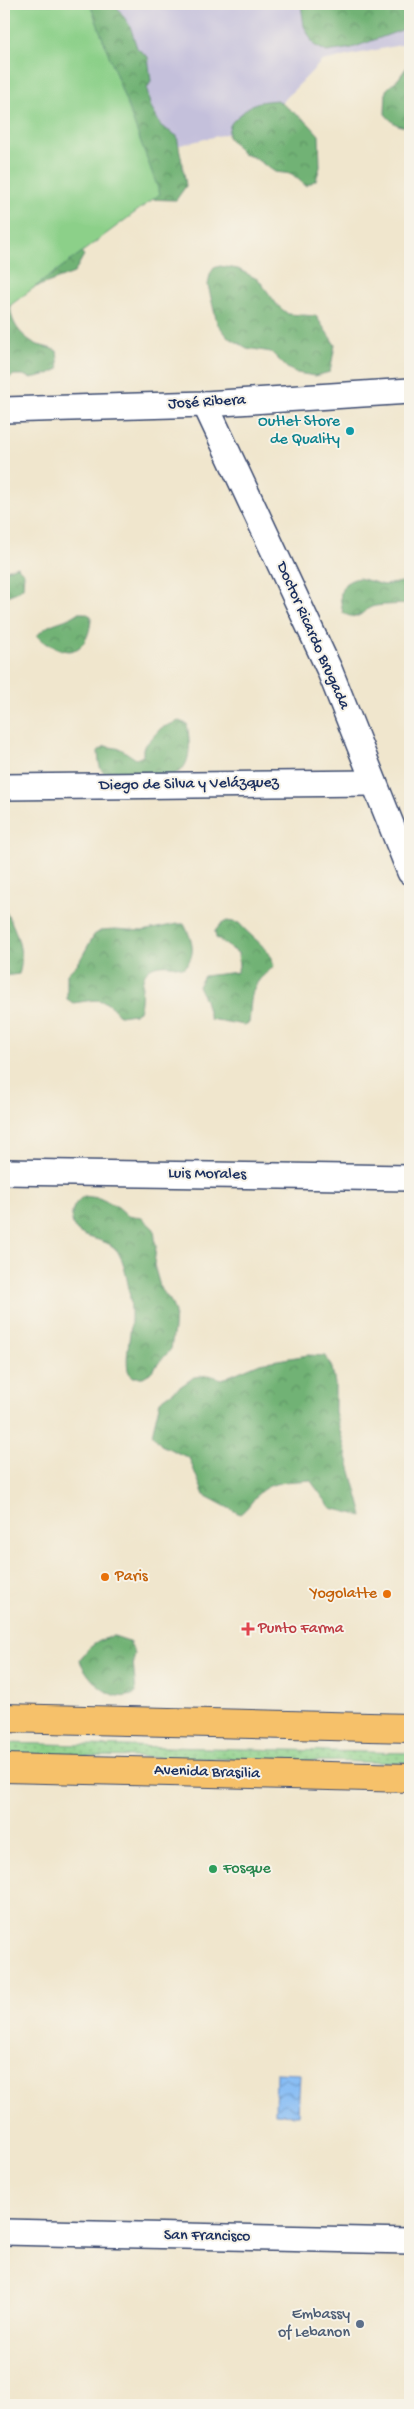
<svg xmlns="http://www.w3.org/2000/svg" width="414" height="2409" font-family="'Gochi Hand',sans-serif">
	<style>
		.industrial { fill: #c4c0db }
		.grass { fill: url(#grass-dots); stroke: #548074 }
		.forest { fill: url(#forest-crowns); stroke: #46706a }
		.pitch { fill: #8cd089; stroke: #548074 }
		.water { fill: url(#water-waves); stroke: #5076aa }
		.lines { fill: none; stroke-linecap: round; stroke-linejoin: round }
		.street-casing { stroke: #3b4a6f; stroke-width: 28 }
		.primary-casing { stroke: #3b4a6f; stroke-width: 30 }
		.street { stroke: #fff; stroke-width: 25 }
		.primary { stroke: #f6c16b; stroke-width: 28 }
		.culture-dot { fill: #0f9aa8; stroke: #f7f3e8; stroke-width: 2 }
		.food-dot { fill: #e8710a; stroke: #f7f3e8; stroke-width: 2 }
		.health-dot { fill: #e0444e; stroke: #f7f3e8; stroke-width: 2 }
		.leisure-dot { fill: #2e9e5b; stroke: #f7f3e8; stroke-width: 2 }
		.service-dot { fill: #5c6f8a; stroke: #f7f3e8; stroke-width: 2 }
		.labels { text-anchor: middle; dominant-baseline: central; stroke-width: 4; stroke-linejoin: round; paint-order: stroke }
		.street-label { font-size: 16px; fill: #1b2f5e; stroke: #f7f3e8 }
		.culture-label { font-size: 16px; fill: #0d838f; stroke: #f7f3e8; text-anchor: end }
		.food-label { font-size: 16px; fill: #c56008; stroke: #f7f3e8; text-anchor: start }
		.health-label { font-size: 16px; fill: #be3a42; stroke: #f7f3e8; text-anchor: start }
		.leisure-label { font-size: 16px; fill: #27864d; stroke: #f7f3e8; text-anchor: start }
		.service-label { font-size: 16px; fill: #4e5e75; stroke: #f7f3e8; text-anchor: end }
	</style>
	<defs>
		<pattern id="grass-dots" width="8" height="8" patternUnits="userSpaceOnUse" patternTransform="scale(1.25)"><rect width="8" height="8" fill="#8cd089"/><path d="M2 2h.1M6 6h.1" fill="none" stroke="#72a973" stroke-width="1.8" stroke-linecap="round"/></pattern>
		<pattern id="forest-crowns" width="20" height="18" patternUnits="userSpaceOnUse" patternTransform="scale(1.25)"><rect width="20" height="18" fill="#71b275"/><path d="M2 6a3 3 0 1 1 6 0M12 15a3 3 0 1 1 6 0" fill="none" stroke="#5c9163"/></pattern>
		<pattern id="water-waves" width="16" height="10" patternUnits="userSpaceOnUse" patternTransform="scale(1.25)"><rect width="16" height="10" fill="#85bcf5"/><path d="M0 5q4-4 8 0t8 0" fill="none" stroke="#6c99ca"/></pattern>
	</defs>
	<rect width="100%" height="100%" fill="#f7f3e8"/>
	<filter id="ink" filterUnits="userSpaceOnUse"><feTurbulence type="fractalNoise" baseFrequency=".02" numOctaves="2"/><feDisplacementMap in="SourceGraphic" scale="10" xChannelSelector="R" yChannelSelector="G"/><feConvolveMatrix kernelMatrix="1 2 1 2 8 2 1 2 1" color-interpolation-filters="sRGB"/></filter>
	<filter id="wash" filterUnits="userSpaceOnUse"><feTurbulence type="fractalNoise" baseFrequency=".0096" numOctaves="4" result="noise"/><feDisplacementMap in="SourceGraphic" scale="20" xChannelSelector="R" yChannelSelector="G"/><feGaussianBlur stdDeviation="1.12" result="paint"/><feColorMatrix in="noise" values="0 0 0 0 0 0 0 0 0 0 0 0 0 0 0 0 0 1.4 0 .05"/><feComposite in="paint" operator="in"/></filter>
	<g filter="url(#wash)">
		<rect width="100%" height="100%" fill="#f0e6cd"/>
		<!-- industrial -->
		<polygon class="industrial" points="96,4 406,4 410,18 410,43 322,61 259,126 151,152"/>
		<!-- grass -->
		<polygon class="grass" points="4,1743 410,1753 410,1763 4,1754"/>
		<!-- forest -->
		<g class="forest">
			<path d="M65 4H115L130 26 137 48 148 57 151 81 147 89 150 105 161 126 177 136C180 154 184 169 186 186L176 200 142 199Z"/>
			<polygon points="301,4 410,4 410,27 352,48 327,52 314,45 304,26"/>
			<path d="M410 62V126C398 128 393 123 385 114L386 90 399 78Z"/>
			<path d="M277 100 307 122 319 135 320 167 316 180 306 186 292 174 275 172 253 157 243 154 228 137C229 124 231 122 241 114 255 101 257 102 277 100Z"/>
			<path d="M74 245 84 255 74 273 25 291 11 301C8 321 21 337 38 345 45 347 51 348 57 351L59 369 49 374 31 378 23 375H14L4 381V247Z"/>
			<polygon points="220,266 238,269 259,280 278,306 288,314 316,316 335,345 330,372 315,376 297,373 287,368 271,352 247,348 228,337 217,323 208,285 210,274 214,268"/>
			<polygon points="17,566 24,573 23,587 17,592 4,597 4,571"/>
			<path d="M359 578 384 585 402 582 410 586V604C399 605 386 604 375 606 361 609 362 623 343 613 339 595 338 582 359 578Z"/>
			<path d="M78 613H85L91 616C91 637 80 659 57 648 48 644 43 643 37 636 50 620 63 624 78 613Z"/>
			<path d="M179 721 187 724C190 741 194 774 168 775 158 776 148 772 138 772 128 772 116 779 107 775 98 771 99 760 98 751L105 746 121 749 136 759 143 756V748L161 728Z"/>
			<path d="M4 909C15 925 26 955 19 974L4 976Z"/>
			<path d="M227 921 239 923C251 938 269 946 274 966 269 972 261 976 257 983 249 995 251 1010 249 1023L244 1025 210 1019 205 1000 198 986 204 976 237 972 239 966 238 953 216 938 215 931 221 924Z"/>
			<path d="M177 924H184C192 939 198 956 183 968 171 964 150 961 144 976 140 987 143 1000 139 1011L134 1014 120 1016C103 995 97 1000 73 1003L67 999V974L79 962 94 935 102 930 115 929 142 931Z"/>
			<path d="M84 1196 99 1198 118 1207 128 1216 142 1218 154 1229 156 1247 154 1265 161 1290 170 1300 175 1312 174 1328 171 1349 150 1373 143 1377H131L128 1370C125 1354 131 1336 131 1320 132 1303 127 1267 118 1252 105 1233 69 1244 72 1214 73 1205 77 1201 84 1196Z"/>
			<path d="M308 1355 326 1356 332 1368 335 1384V1412L363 1516 331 1508 310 1480C293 1482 271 1480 258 1494 252 1501 248 1508 240 1514L204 1495 189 1458 161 1445 152 1434 160 1401 194 1377 209 1375 222 1379 260 1363Z"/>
			<path d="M114 1636 129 1641 135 1654 133 1661 136 1693C113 1706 89 1681 80 1661 86 1647 100 1639 114 1636Z"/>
		</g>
		<!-- pitch -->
		<polygon class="pitch" points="4,4 90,4 160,194 4,310"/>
		<!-- water -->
		<polygon class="water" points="276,2073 300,2074 298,2115 275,2114"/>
	</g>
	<g filter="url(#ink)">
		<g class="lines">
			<!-- street casing -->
			<g class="street-casing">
				<g id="street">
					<polyline points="205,404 329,669 410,872"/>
					<polyline points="4,410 205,404 410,391"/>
					<polyline points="4,787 374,783"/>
					<polyline points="4,1172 410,1178"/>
					<polyline points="4,2232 410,2241"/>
				</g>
			</g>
			<!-- primary casing -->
			<g class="primary-casing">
				<g id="primary">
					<polyline points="4,1718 410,1728"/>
					<polyline points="4,1768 410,1778"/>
				</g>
			</g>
			<!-- street -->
			<use href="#street" class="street"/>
			<!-- primary -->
			<use href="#primary" class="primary"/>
		</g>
	</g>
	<!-- markers -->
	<circle class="culture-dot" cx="350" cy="431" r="5"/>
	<g class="food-dot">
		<circle cx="105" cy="1577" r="5"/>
		<circle cx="387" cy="1594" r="5"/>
	</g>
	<path class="health-dot" d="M245.5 1621.5h5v5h5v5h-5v5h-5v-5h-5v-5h5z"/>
	<circle class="leisure-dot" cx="213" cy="1869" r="5"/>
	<circle class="service-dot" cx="360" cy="2324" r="5"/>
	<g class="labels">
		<!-- street labels -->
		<g class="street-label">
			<text transform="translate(207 403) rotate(-3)">José Ribera</text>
			<text transform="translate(312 636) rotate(66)">Doctor Ricardo Brugada</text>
			<text transform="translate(189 785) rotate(-1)">Diego de Silva y Velázquez</text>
			<text transform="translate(207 1175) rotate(1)">Luis Morales</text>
			<text transform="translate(207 1773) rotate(2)">Avenida Brasilia</text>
			<text transform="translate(207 2237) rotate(1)">San Francisco</text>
		</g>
		<!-- culture labels -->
		<g class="culture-label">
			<text x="340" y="422">Outlet Store<tspan x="340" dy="18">de Quality</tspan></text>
		</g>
		<!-- food labels -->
		<g class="food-label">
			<text x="115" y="1577">Paris</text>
			<text x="377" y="1594" text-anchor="end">Yogolatte</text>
		</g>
		<!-- health labels -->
		<g class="health-label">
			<text x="258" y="1629">Punto Farma</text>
		</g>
		<!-- leisure labels -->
		<g class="leisure-label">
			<text x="223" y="1869">Fosque</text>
		</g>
		<!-- service labels -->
		<g class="service-label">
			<text x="350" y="2315">Embassy<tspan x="350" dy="18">of Lebanon</tspan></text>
		</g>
	</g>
	<!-- margin -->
	<rect width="414" height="2409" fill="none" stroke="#f7f3e8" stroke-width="20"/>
</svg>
